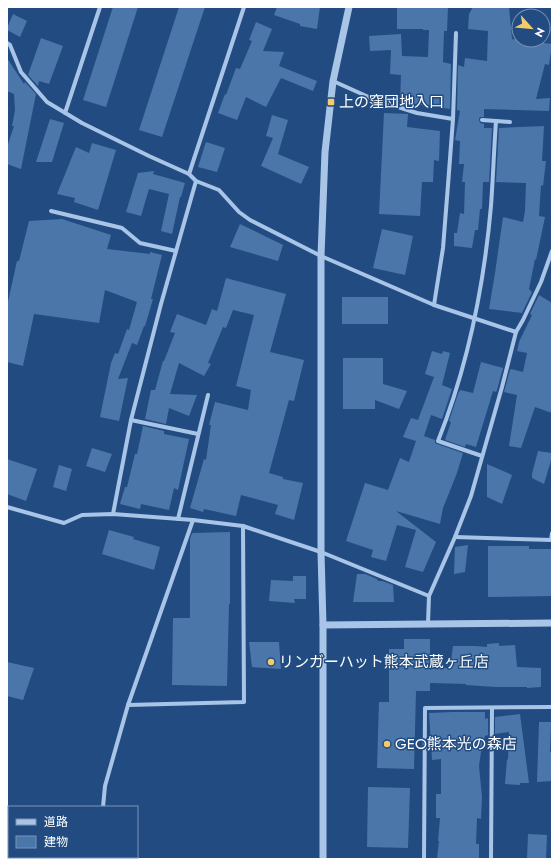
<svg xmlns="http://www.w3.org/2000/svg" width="559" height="866" font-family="Jost,'Noto Sans JP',sans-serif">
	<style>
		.building { fill: #4b76aa }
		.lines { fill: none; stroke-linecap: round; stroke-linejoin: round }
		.minor { stroke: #a8c5e7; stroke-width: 4 }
		.tertiary { stroke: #a8c5e7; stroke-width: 7 }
		.poi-dot { fill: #f3cb6a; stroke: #224c81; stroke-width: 1.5 }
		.labels { text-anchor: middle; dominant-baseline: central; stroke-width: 3; stroke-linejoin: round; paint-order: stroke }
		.poi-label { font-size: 15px; fill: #fff; stroke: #224c81; text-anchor: start }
	</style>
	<rect width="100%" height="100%" fill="#224c81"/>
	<!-- building -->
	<g class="building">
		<polygon points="113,7 138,7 106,107 83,100"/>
		<polygon points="179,7 205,7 162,137 139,130"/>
		<polygon points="277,7 320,7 317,29 300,26 300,24 274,15"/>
		<polygon points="397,7 448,7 447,31 444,31 443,62 451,64 450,109 400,102 401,75 390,74 391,50 370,51 369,36 401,34 402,56 428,57 429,30 423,30 423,29 397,29"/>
		<polygon points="473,7 509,7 512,39 552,44 549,65 545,64 536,99 550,98 549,111 484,109 484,117 481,117 479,118 479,120 480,123 484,124 484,128 492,128 489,182 483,182 482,209 480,209 478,230 475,230 472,248 454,246 454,233 457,233 460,213 464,214 465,182 462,182 464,164 459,164 460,141 455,140 460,111 457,110 458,65 464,67 465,58 487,61 488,31 468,29 469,14"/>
		<polygon points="13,14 27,21 20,37 7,30 7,28"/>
		<polygon points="256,22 272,29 263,51 284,52 279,66 317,81 313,91 281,78 266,107 246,97 237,120 218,113 225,94 226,95 236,68 240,69 252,41 249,40"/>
		<polygon points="41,38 63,46 49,84 39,81 38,86 28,75"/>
		<polygon points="7,58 24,84 25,82 36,94 21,169 7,164 7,147 14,126 12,126 15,110 14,94 7,91"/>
		<polygon points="384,113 408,114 407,127 440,131 439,161 434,160 433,182 422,182 420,216 379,214"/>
		<polygon points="272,115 288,120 278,154 309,167 301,184 261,166 273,138 266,136"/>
		<polygon points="50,119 64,123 52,162 36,162"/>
		<polygon points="544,126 542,161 546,161 543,186 541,185 539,216 545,217 536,260 535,259 529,289 532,292 522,313 489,309 495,273 503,217 523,222 525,211 526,183 496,182 499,128"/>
		<polygon points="206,142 225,148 217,172 198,167"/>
		<polygon points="92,143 116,150 98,210 74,202 75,198 57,194 76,147 89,153"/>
		<polygon points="154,171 153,174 185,183 181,197 180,197 172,234 161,231 169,194 149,189 141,216 126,212 138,173"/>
		<polygon points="62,219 111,235 107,249 150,254 150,252 162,255 151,299 153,299 145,326 144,326 137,345 132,343 118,379 128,378 119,421 100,417 111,363 115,353 118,354 127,329 129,330 137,302 105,290 99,323 34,314 23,366 7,362 7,306 17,261 19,261 29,221"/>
		<polygon points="240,224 283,245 278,261 230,247"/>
		<polygon points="382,229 413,236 405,275 373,268"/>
		<polygon points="226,278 286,294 270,352 304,360 294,401 289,400 269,473 283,477 283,479 303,483 294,520 275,514 278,505 241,495 236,516 204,509 203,512 190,508 204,459 206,460 211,425 209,425 215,402 248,410 251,390 236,386 254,315 233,310 226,328 223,327 208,363 211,364 204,376 179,363 170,394 197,395 189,416 169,408 166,424 145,419 151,390 155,390 163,361 164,361 175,333 170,332 177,314 206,325 212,309 217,311"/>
		<polygon points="539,295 552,303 552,413 535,407 521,448 509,446 517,395 504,392 510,370 511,369 523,372 527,353 517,351 519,342 532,315 530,314"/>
		<rect x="342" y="297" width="46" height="27"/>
		<polygon points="432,351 442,354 443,351 450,353 442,385 452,389 442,419 431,415 424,436 435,440 435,443 437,444 463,453 457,473 443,508 440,524 396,511 436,542 423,572 405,567 416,530 397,525 386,561 371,557 373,550 346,541 365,483 388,490 400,458 409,462 416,441 403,437 411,418 418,420 434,377 425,374"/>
		<polygon points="343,358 383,358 383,384 407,391 399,409 375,400 375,409 343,409"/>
		<polygon points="481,362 503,368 497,390 496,392 493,391 476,447 466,444 465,447 445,440 451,422 449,421 459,391 460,392 460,390 473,393"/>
		<polygon points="143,426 164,431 164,434 189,439 178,490 174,488 169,510 141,504 140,509 120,504 125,487 127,487 135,454 137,454"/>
		<polygon points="92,448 112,454 105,472 86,466"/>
		<polygon points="538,451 552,453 552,457 544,484 532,478 532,474"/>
		<polygon points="7,459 37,469 26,501 7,494"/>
		<polygon points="487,464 512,475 502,504 487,497"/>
		<polygon points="59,465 72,469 66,491 53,487"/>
		<polygon points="109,530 134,537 133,539 160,547 154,570 102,554"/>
		<polygon points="230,532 230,604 229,604 227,686 172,685 173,618 190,618 190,539 192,533"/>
		<polygon points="468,545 465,572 454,574 455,547"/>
		<polygon points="488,546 529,546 529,549 552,549 552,596 488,597"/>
		<polygon points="357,574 365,574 377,579 378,581 382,581 393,585 394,602 353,602"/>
		<polygon points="293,576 306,576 306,599 294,599 295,603 269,601 271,580 293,581"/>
		<polygon points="404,639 430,639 430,668 450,668 453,646 475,646 487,647 487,644 499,643 499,646 515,645 517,667 541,668 541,687 527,688 527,687 496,687 466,685 466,684 430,683 430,691 416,691 414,769 377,768 379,702 389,702 389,649 404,649"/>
		<polygon points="249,642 279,642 281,669 252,667"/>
		<polygon points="7,662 34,668 23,700 7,696"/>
		<polygon points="452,712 485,712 485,719 488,718 488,735 485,736 484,739 483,739 479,766 482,797 481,819 477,818 476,844 479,844 479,859 437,859 439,841 438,841 440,818 436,818 436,794 441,794 441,759 432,760 429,713"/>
		<polygon points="520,714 529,783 520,783 520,785 505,784 507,759 508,760 509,732 495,734 495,717"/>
		<polygon points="539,722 551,722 550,752 552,753 552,781 537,782"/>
		<polygon points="368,787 410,788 408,848 367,847"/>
		<polygon points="528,834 547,835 546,859 527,859"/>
	</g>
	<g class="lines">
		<!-- minor -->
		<g class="minor">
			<polyline points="7,43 10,45 21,72 47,102 82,123 149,156 189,174 196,181 219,190 239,212 250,220 321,256 434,305 516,332"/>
			<polyline points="333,81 373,99 417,113 453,119"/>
			<polyline points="65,113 100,7"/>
			<polyline points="482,120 510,122"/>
			<polyline points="189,174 244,7"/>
			<polyline points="51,211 122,228 140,243 176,251"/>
			<polyline points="434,305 443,248 448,185 453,119 456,33"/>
			<polyline points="131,420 198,434"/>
			<path d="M482 456 438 441C467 368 484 285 491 206 493 178 494 149 496 121"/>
			<polyline points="7,507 64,523 82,515 113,514 193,520 243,526 321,552 429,596"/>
			<polyline points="113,514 131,420 161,304 196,181"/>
			<polyline points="178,519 208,395"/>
			<polyline points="455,537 552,540"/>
			<polyline points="551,540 552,533"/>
			<polyline points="428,623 429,596 455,537 471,496 502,387 516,332 523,320 541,282 552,251"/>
			<polyline points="128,705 244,702 243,526"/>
			<polyline points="103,807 105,786 128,705 193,520"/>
			<polyline points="94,859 94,857"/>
			<polyline points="424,859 425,708 552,707"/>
			<polyline points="491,859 492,708"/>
		</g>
		<!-- tertiary -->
		<g class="tertiary">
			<polyline points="323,625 552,623"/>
			<polyline points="323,859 323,625 321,552 321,256 325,152 333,81 349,7"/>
		</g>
	</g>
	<!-- markers -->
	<g class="poi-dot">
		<rect x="327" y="98" width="8" height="8" rx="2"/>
		<circle cx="271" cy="662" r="4"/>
		<circle cx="387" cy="744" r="4"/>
	</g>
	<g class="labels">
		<!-- poi labels -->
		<g class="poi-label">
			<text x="339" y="102">上の窪団地入口</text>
			<text x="279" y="662">リンガーハット熊本武蔵ヶ丘店</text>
			<text x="395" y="744">GEO熊本光の森店</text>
		</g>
	</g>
	<!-- border -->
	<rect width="559" height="866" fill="none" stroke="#ffffff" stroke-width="16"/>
	<!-- legend -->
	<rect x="8" y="806" width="130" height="52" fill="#224c81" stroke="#7a94b3"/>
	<rect x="16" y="819" width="20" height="6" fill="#a8c5e7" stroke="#7a94b3"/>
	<text x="44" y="826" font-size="12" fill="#ffffff">道路</text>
	<rect x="16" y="836" width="20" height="12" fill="#4b76aa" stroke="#7a94b3"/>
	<text x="44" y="846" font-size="12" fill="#ffffff">建物</text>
	<!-- north arrow -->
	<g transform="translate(531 28) rotate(117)"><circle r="19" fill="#224c81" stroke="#7a94b3"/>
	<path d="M0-3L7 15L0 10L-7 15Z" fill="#f3cb6a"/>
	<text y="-6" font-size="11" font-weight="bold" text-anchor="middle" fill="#ffffff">N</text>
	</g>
</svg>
